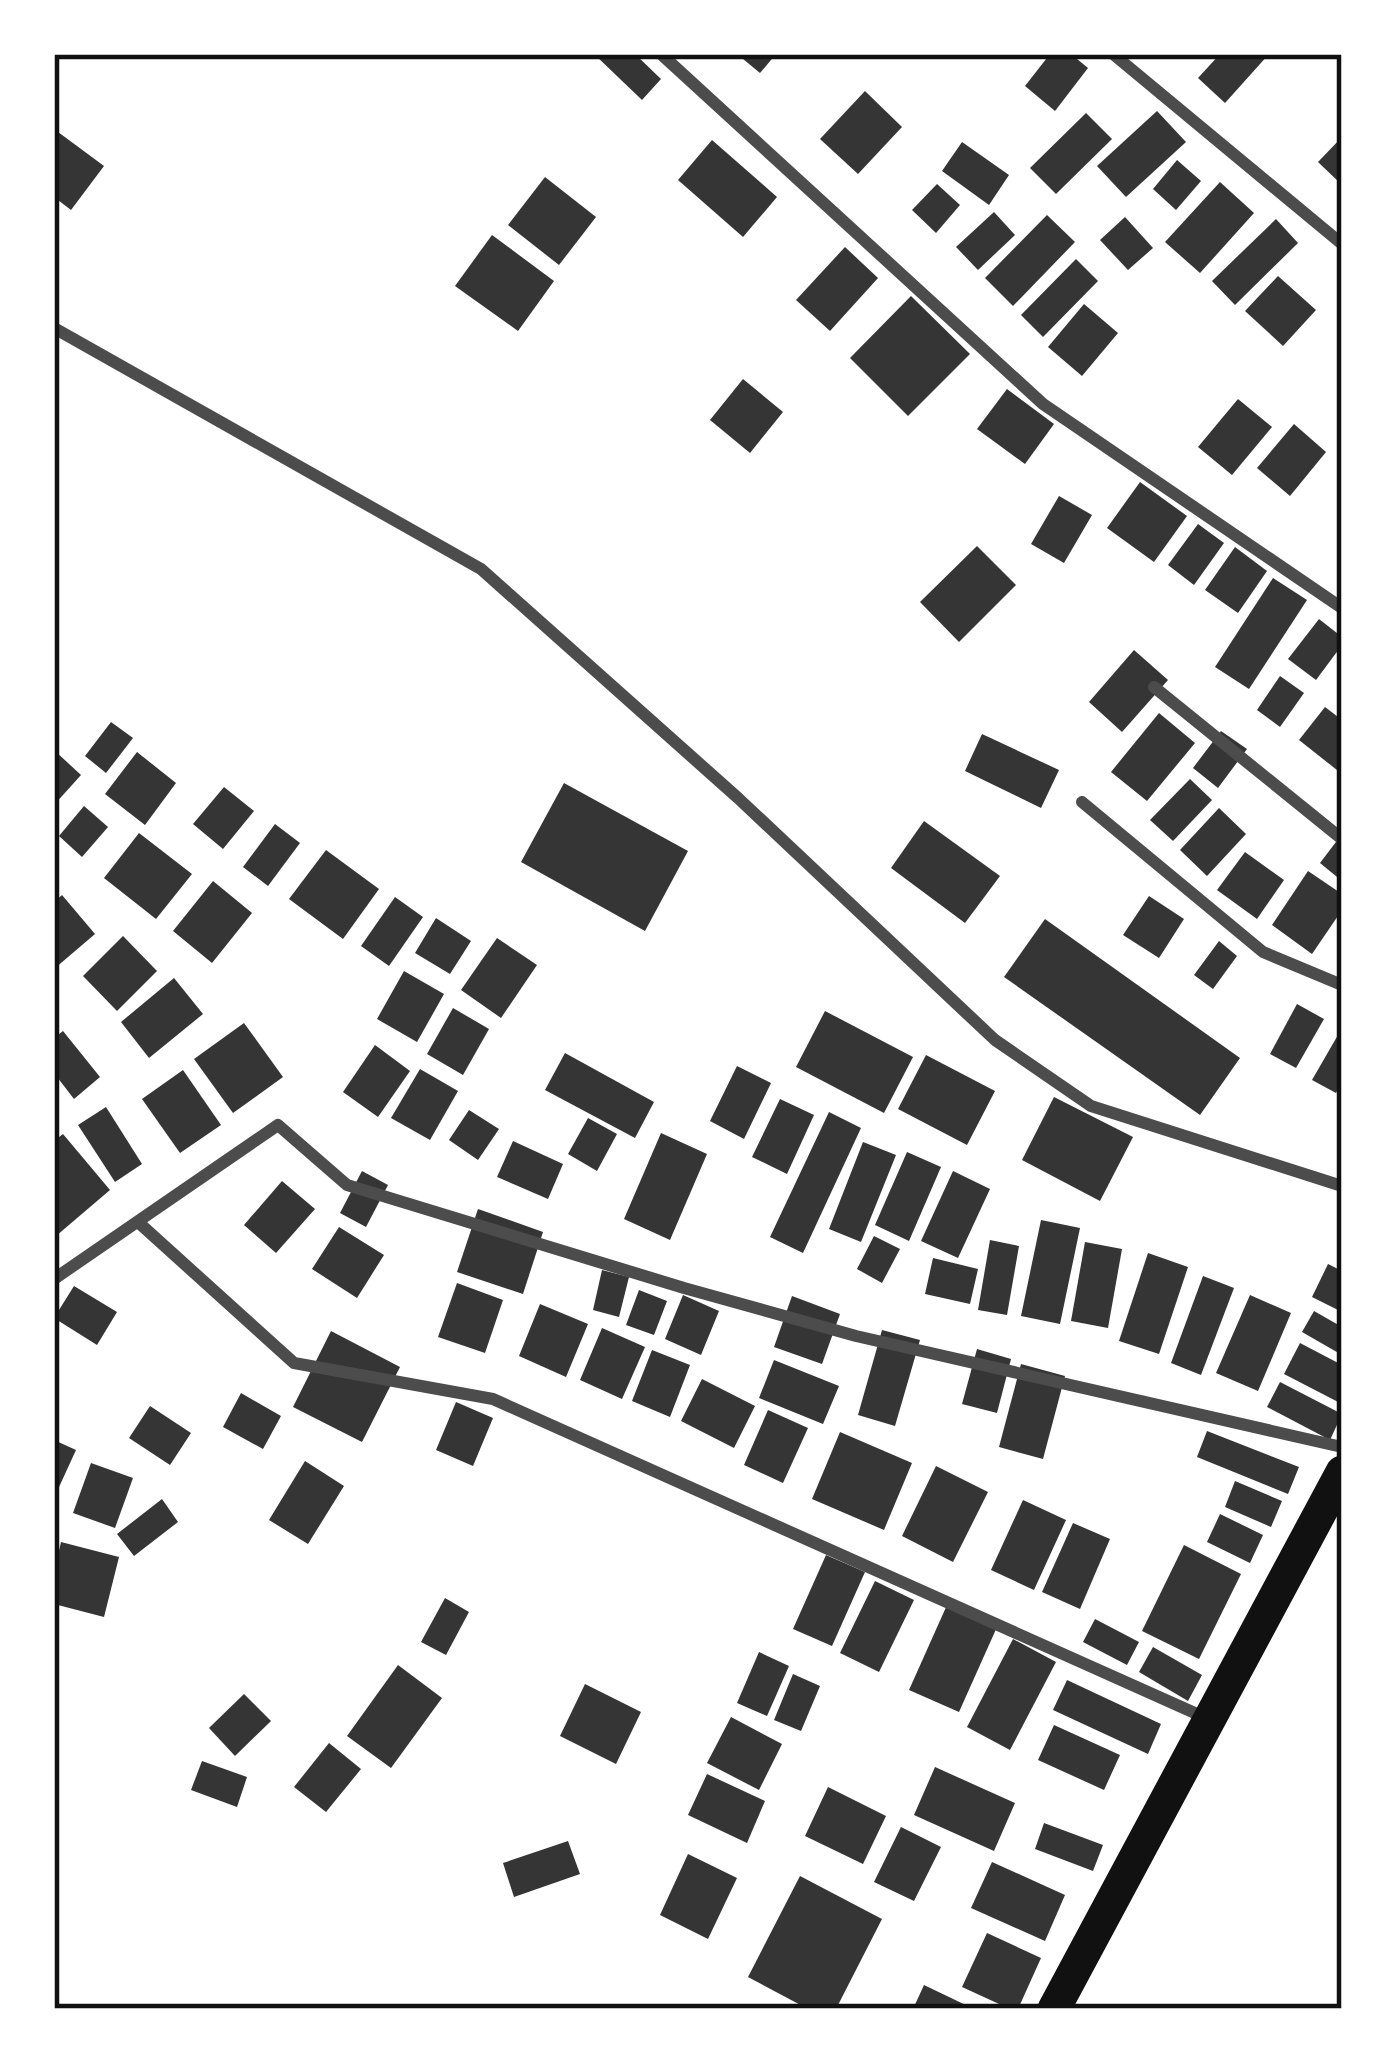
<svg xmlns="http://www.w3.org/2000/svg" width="1396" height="2063" font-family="'Space Grotesk',sans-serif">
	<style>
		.building { fill: #353535 }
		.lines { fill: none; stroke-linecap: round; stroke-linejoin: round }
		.minor { stroke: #4c4c4c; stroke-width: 12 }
		.trunk { stroke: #111; stroke-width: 33 }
		.neatline { fill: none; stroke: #111; stroke-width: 4.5 }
	</style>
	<rect width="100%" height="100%" fill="#fff"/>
	<!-- building -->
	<g class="building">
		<polygon points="594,54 635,54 661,79 642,100"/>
		<polygon points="737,54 776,54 760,73"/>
		<polygon points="1050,54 1071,54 1088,68 1055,111 1025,86"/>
		<polygon points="1220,54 1269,54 1225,103 1198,78"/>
		<polygon points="865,91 902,127 858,174 820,139"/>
		<polygon points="1157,111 1186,142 1126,197 1097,166"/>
		<polygon points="1086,113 1112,139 1056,194 1030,168"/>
		<polygon points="54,129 104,166 71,210 54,197"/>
		<polygon points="1342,137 1342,185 1318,162"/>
		<polygon points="712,140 777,197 743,237 678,180"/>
		<polygon points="962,142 1009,175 989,205 942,171"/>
		<polygon points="1177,160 1201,181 1176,210 1153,189"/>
		<polygon points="545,177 596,217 559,265 508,225"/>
		<polygon points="1220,182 1254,213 1200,273 1165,242"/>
		<polygon points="937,184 960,205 936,233 912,210"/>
		<polygon points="994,212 1015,235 978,270 956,247"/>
		<polygon points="1047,215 1075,242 1013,306 985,278"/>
		<polygon points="1125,217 1153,248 1128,270 1100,240"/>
		<polygon points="1276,219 1298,243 1235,305 1212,281"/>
		<polygon points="492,235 554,281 518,331 455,286"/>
		<polygon points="845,247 878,278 830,331 796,300"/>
		<polygon points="1076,259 1098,281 1043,337 1021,315"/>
		<polygon points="1278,276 1316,310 1283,346 1245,311"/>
		<polygon points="911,296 970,354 908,416 850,358"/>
		<polygon points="1084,304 1118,333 1082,376 1048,347"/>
		<polygon points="743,379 783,412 750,453 710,420"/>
		<polygon points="1007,389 1054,424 1025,464 977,429"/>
		<polygon points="1238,399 1272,427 1232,475 1198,447"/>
		<polygon points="1294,424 1326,452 1290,496 1257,468"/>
		<polygon points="1140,482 1187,516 1154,562 1107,528"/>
		<polygon points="1059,496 1092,515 1064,563 1031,544"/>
		<polygon points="1198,524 1224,543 1194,585 1168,565"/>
		<polygon points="977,546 1016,585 959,642 920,602"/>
		<polygon points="1235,547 1267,571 1238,613 1205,590"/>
		<polygon points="1273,578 1307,600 1249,689 1215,667"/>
		<polygon points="1319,619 1342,637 1342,645 1316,680 1288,659"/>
		<polygon points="1134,650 1168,680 1122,732 1089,702"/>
		<polygon points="1280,676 1304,693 1280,727 1257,710"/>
		<polygon points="1325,707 1342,720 1342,774 1299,740"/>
		<polygon points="1159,713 1195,743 1147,801 1111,772"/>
		<polygon points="111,722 133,738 106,773 85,756"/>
		<polygon points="1221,731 1247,749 1218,788 1193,768"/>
		<polygon points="982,734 1059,770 1041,808 965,771"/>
		<polygon points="54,750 81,775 54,805"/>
		<polygon points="137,752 176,783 145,825 105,794"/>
		<polygon points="1190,779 1212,800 1173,841 1150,820"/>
		<polygon points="564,783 688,851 645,931 521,862"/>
		<polygon points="224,787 254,811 223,849 193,824"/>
		<polygon points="84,806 108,827 82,857 59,836"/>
		<polygon points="1219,808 1246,834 1207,876 1180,850"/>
		<polygon points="924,821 1000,876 965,923 891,868"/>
		<polygon points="275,824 300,843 268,886 243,867"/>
		<polygon points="139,833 192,874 156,919 104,878"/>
		<polygon points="1342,834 1342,881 1320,863"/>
		<polygon points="326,850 379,889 343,939 289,899"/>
		<polygon points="1245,852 1284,880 1257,919 1217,890"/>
		<polygon points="1308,871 1342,894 1342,910 1312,954 1272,925"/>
		<polygon points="213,881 252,913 212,963 173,931"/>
		<polygon points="62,895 95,934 54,969 54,902"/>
		<polygon points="1149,896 1184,919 1159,958 1123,935"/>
		<polygon points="395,897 423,917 389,966 361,946"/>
		<polygon points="436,918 471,941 450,974 415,953"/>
		<polygon points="1045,919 1240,1058 1200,1115 1004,977"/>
		<polygon points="123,936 157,971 117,1011 83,976"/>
		<polygon points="497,938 537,965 501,1018 461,990"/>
		<polygon points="1219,941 1237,956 1213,989 1194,975"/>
		<polygon points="404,971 444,994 417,1042 377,1019"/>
		<polygon points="174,978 203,1014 149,1058 121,1022"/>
		<polygon points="1297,1004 1324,1019 1296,1068 1270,1054"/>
		<polygon points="453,1008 489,1029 463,1075 427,1054"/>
		<polygon points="825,1011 913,1057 884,1113 796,1067"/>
		<polygon points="244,1023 283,1077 233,1113 194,1059"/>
		<polygon points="1342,1028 1342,1082 1336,1093 1312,1080"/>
		<polygon points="63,1031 100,1077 74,1099 54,1073 54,1038"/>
		<polygon points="375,1045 410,1071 378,1117 343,1092"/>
		<polygon points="565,1053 654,1102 635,1138 545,1090"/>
		<polygon points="926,1055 995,1091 967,1145 898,1109"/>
		<polygon points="737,1066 771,1083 744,1139 710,1121"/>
		<polygon points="420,1069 458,1091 430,1140 391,1118"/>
		<polygon points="183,1070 221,1125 180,1153 142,1099"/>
		<polygon points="1054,1097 1133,1137 1100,1201 1022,1160"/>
		<polygon points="780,1099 814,1115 787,1174 752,1157"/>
		<polygon points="106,1107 142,1164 115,1182 78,1125"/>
		<polygon points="469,1110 499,1129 478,1160 449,1140"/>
		<polygon points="829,1112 861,1128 803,1253 770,1237"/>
		<polygon points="588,1118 617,1134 597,1171 568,1154"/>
		<polygon points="661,1133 707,1154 670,1240 624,1219"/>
		<polygon points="63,1134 110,1190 56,1236 54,1141"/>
		<polygon points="513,1141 563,1164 548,1199 497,1177"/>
		<polygon points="863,1142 896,1155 861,1242 829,1229"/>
		<polygon points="907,1152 941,1167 909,1241 875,1225"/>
		<polygon points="362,1171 388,1185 366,1227 340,1213"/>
		<polygon points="953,1171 990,1189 958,1258 921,1241"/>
		<polygon points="282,1181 315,1209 276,1253 244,1225"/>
		<polygon points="478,1209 543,1232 523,1294 457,1272"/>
		<polygon points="1041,1220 1080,1228 1060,1324 1021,1316"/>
		<polygon points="339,1227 384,1255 357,1298 312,1269"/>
		<polygon points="874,1236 900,1249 882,1283 857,1269"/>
		<polygon points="990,1240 1019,1246 1007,1315 978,1310"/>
		<polygon points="1085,1242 1122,1249 1108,1328 1071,1321"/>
		<polygon points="1148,1253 1188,1267 1159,1354 1119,1341"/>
		<polygon points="933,1258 978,1269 970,1304 925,1294"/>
		<polygon points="1328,1264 1342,1271 1342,1312 1312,1297"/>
		<polygon points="602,1270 629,1277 619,1317 593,1310"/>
		<polygon points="1203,1276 1234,1288 1201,1375 1171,1363"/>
		<polygon points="457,1283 503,1300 485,1353 438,1337"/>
		<polygon points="74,1286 117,1312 97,1345 54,1318"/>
		<polygon points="639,1290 667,1301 654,1335 626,1325"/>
		<polygon points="683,1295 719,1311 701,1355 665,1339"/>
		<polygon points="1250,1295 1291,1313 1258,1391 1216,1373"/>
		<polygon points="792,1296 840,1314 822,1364 774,1347"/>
		<polygon points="540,1304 588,1324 566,1377 519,1356"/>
		<polygon points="1314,1311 1342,1327 1342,1355 1302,1332"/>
		<polygon points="602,1328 645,1347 622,1399 580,1380"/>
		<polygon points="882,1330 920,1340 895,1426 858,1415"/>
		<polygon points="331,1331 400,1367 362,1442 293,1407"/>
		<polygon points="1300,1343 1342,1365 1342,1404 1284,1374"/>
		<polygon points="977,1349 1011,1359 997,1413 962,1404"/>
		<polygon points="652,1350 690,1365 670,1417 632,1401"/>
		<polygon points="774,1360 839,1386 823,1424 759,1398"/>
		<polygon points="1021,1364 1065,1376 1043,1459 999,1447"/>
		<polygon points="702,1379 755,1406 734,1448 681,1421"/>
		<polygon points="1280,1382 1342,1414 1330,1440 1267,1407"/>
		<polygon points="241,1393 281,1416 263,1449 223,1427"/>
		<polygon points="456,1402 493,1418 473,1466 436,1450"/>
		<polygon points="150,1406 191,1433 170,1465 129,1438"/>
		<polygon points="768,1410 808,1428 783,1483 744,1465"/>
		<polygon points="1207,1431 1299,1467 1288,1494 1197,1457"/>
		<polygon points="840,1432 912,1463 884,1530 812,1499"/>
		<polygon points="54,1440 76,1450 54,1498"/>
		<polygon points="305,1461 344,1486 308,1544 269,1520"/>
		<polygon points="91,1463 133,1478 115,1528 73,1513"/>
		<polygon points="936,1466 988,1492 953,1562 902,1536"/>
		<polygon points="1235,1481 1282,1501 1271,1527 1225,1507"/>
		<polygon points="162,1499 178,1522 134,1556 117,1534"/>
		<polygon points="1023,1500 1066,1520 1034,1590 991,1570"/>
		<polygon points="1220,1514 1263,1535 1250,1563 1207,1542"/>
		<polygon points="1073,1523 1110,1539 1080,1609 1042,1592"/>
		<polygon points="61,1542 119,1557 104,1617 54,1604 54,1572"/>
		<polygon points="1184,1545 1241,1574 1199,1659 1142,1631"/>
		<polygon points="826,1555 865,1572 832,1646 793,1629"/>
		<polygon points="875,1581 914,1600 879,1672 840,1653"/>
		<polygon points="445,1598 469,1612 446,1655 421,1642"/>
		<polygon points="947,1605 997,1627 959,1712 909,1690"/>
		<polygon points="1095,1619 1139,1642 1127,1665 1083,1642"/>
		<polygon points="1013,1639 1056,1662 1010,1750 967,1727"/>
		<polygon points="1153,1647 1202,1675 1188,1701 1139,1672"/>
		<polygon points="759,1652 789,1666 767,1716 737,1703"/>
		<polygon points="398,1665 442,1698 391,1768 347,1736"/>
		<polygon points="793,1674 820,1686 801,1731 774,1720"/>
		<polygon points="1067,1680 1161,1724 1148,1754 1053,1710"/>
		<polygon points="585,1684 641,1712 616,1764 560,1736"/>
		<polygon points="244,1694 271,1721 235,1756 209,1728"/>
		<polygon points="731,1717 782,1744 759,1790 707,1763"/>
		<polygon points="1054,1725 1120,1755 1104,1790 1038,1760"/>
		<polygon points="329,1743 361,1769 326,1812 294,1787"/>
		<polygon points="202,1761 247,1777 237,1807 191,1790"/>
		<polygon points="935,1767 1015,1803 994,1851 914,1815"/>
		<polygon points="707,1774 765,1801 747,1843 688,1815"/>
		<polygon points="828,1787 886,1816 863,1864 805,1836"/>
		<polygon points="1044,1823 1103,1845 1093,1871 1035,1849"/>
		<polygon points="901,1827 941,1847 914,1901 874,1882"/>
		<polygon points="568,1841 580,1874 514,1897 503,1863"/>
		<polygon points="688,1854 737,1878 708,1939 660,1915"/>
		<polygon points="992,1862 1065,1895 1045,1941 971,1908"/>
		<polygon points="800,1876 882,1919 836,2009 808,2009 748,1977"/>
		<polygon points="987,1933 1041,1958 1018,2009 1010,2009 962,1987"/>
		<polygon points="924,1985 974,2009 913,2009"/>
	</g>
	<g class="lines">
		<!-- minor -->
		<g class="minor">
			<polyline points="661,54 1043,404 1342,608"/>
			<polyline points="1113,54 1342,244"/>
			<polyline points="54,328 481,569 738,798 995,1040 1091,1106 1342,1186"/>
			<polyline points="1154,687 1342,839"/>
			<polyline points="1082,802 1263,952 1342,985"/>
			<polyline points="138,1222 294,1363 493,1399 1206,1718"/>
			<polyline points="54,1279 278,1125 347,1185 684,1288 856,1336 1342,1447"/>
		</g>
		<!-- trunk -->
		<polyline class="trunk" points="1054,2009 1342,1472"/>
	</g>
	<!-- border -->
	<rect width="1396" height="2063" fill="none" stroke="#ffffff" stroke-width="114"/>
	<rect x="57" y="57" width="1282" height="1949" class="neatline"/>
</svg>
